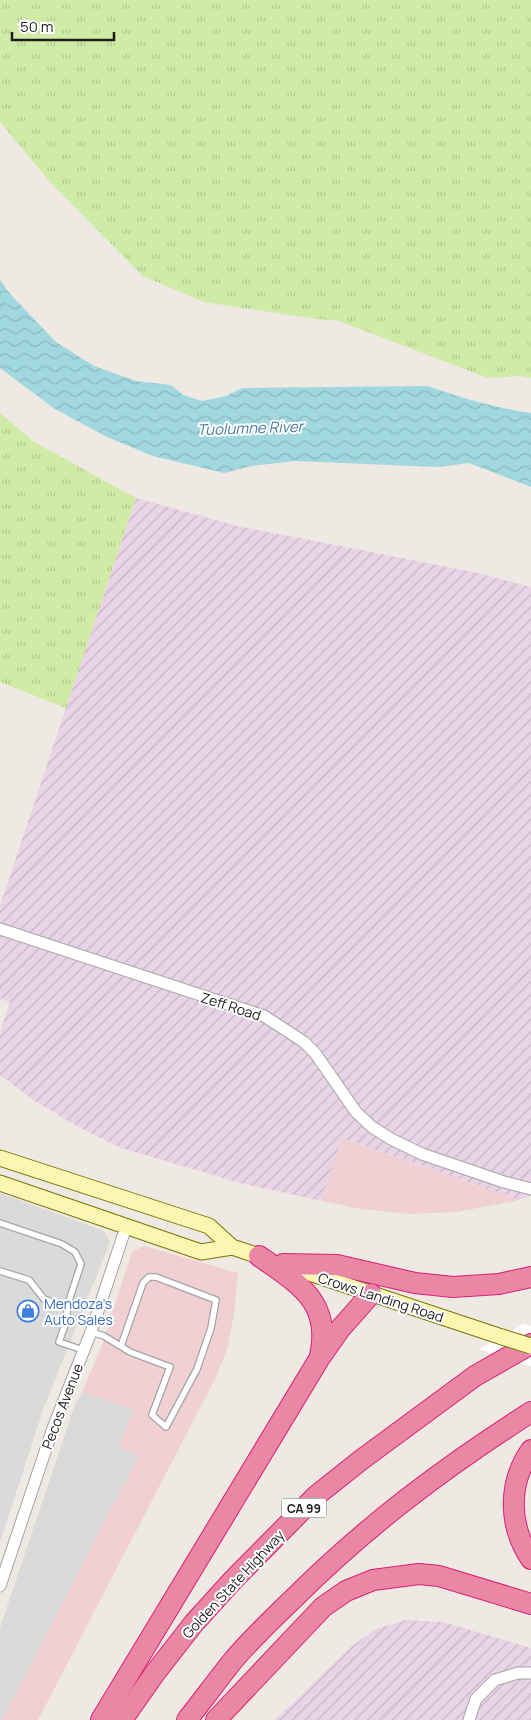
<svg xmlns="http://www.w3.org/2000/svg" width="531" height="1720" font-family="Manrope,sans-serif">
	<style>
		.residential { fill: #dbdada }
		.commercial { fill: #f0d0d3 }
		.industrial { fill: url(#industrial-furrows) }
		.grass { fill: url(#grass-tufts) }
		.water { fill: url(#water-waves) }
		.pier { fill: #fff }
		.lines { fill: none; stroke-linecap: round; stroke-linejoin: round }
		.service-casing { stroke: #a4a4a4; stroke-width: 8 }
		.minor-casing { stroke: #a4a4a4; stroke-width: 13 }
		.secondary-casing { stroke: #767502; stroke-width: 17 }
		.motorway-casing { stroke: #dc1f75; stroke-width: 22 }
		.service { stroke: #fff; stroke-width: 5.5 }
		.minor { stroke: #fff; stroke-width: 11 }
		.secondary { stroke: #fbf7b3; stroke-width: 15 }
		.motorway { stroke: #e987a4; stroke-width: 20 }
		.secondary-bridge-casing { stroke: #767502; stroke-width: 17; stroke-linecap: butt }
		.secondary-bridge { stroke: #fbf7b3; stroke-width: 15 }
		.labels { text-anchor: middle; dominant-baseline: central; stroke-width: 4; stroke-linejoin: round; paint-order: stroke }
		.shield { fill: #fff; stroke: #616161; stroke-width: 1 }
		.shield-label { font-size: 12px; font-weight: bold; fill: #1d1d1d }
		.street-label { font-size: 14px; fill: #1d1d1d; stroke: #fff }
		.shop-label { font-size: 14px; fill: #366cbe; stroke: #fff; text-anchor: start }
		.water-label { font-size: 15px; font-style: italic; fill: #427a9e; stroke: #fff }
	</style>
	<defs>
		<pattern id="industrial-furrows" width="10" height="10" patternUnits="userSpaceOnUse" patternTransform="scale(1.25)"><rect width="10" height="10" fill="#e8d4e6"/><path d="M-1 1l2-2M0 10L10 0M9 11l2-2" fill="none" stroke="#c7b6c5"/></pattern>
		<pattern id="grass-tufts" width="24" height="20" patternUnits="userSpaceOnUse" patternTransform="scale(1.25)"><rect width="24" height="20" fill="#cfeba6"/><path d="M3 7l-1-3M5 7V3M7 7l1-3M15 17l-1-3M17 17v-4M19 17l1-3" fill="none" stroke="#b1c98e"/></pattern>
		<pattern id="water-waves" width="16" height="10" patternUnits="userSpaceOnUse" patternTransform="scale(1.25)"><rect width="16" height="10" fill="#a1d7de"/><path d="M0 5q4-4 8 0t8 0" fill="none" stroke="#8ab8be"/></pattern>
	</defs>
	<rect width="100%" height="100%" fill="#eee9e2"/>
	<!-- residential -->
	<g class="residential">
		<polygon points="0,1193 104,1231 110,1242 44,1407 0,1542"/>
		<polygon points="82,1392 134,1409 119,1448 139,1455 2,1720 0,1720 0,1628 74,1407"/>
	</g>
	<!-- commercial -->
	<g class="commercial">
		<polygon points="341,1138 519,1200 457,1212 410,1214 362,1209 321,1201"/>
		<polygon points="144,1246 238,1273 234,1315 227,1349 216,1377 38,1720 2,1720 139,1455 119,1448 133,1409 82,1392 102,1345 132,1252"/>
	</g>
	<!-- industrial -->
	<g class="industrial">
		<polygon points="136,498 237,526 473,572 531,587 531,1195 519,1200 342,1138 321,1201 240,1183 121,1148 78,1127 35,1101 0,1075 0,1033 10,1002 0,999 0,906"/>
		<polygon points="406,1620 443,1622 531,1648 531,1720 275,1720 352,1646 376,1629"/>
	</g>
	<!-- grass -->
	<g class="grass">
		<polygon points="0,0 531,0 531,378 521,376 488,378 339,321 309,318 204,302 143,276 50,182 0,122"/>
		<polygon points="0,413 34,442 136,498 66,708 0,682"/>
	</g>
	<!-- water -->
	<path class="water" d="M0 280 11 295 56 342 94 366 136 381 171 385 183 395 202 401 226 396 242 388 428 386C461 398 496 408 531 413V487L469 463 438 467 295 461 251 466 224 473 153 456 107 437 55 409 0 368Z"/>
	<!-- pier -->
	<polygon class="pier" points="524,1324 531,1326 531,1366 479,1349"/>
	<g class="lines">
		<!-- service casing -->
		<g class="service-casing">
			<g id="service">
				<polyline points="0,1223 62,1244 75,1252 81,1264 67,1307 67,1319 59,1342 83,1350"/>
				<polyline points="0,1271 29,1280 44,1299 67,1307"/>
				<polyline points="91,1332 104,1336 130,1352 170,1367 152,1415 166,1427 197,1369 211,1328 216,1300 156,1277 149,1277 143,1283 121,1346"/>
			</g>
		</g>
		<!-- minor casing -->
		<g class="minor-casing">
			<g id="minor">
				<polyline points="0,929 264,1016 304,1042 315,1053 356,1112 372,1127 391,1139 422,1154 504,1182 531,1189"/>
				<polyline points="0,1586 53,1428 91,1332 126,1227"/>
				<polyline points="469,1720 476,1699 495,1680 518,1673 531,1673"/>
			</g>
		</g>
		<!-- secondary casing -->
		<g class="secondary-casing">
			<g id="secondary">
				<polyline points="0,1158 209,1226 232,1247 268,1259"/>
				<polyline points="0,1183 201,1252 232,1247"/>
				<polyline points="297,1269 502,1337"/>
			</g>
		</g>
		<!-- motorway casing -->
		<g class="motorway-casing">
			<g id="motorway">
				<path d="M259 1256C298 1284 332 1301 320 1356"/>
				<polyline points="283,1264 337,1265 415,1283 453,1287 499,1284 531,1277"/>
				<path d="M531 1450C508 1483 508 1525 531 1559"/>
				<polyline points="101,1720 319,1359 340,1329 371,1294"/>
				<polyline points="122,1720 155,1673 194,1623 233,1580 317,1495 361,1460 475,1376 531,1344"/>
				<path d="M187 1720C202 1701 216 1682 231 1663 249 1641 270 1621 291 1601 366 1526 442 1469 531 1412"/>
				<polyline points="216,1720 323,1607 346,1591 373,1580 419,1574 439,1576 531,1604"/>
			</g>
		</g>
		<!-- service -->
		<use href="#service" class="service"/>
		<!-- minor -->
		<use href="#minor" class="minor"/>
		<!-- secondary -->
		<use href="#secondary" class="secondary"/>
		<!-- motorway -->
		<use href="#motorway" class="motorway"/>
		<!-- secondary-bridge casing -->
		<g class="secondary-bridge-casing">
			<polyline id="secondary-bridge" points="502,1337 531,1346"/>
		</g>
		<!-- secondary-bridge -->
		<use href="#secondary-bridge" class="secondary-bridge"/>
	</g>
	<!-- icons -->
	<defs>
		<g id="shop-ring" transform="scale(1.125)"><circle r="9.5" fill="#fff" stroke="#3f7fe0" stroke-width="1.5"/><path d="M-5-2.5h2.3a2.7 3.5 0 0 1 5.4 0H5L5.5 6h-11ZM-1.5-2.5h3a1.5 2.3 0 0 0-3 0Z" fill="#3f7fe0"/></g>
	</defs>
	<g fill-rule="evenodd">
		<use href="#shop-ring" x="28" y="1311"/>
	</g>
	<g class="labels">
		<!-- shield labels -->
		<rect class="shield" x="281.5" y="1498.5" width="45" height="19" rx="4"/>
		<g class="shield-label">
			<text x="304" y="1508">CA 99</text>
		</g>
		<!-- street labels -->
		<g class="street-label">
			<text transform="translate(231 1006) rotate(18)">Zeff Road</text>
			<text transform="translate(381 1297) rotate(18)">Crows Landing Road</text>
			<text transform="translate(62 1406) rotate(-69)">Pecos Avenue</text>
			<text transform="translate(233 1584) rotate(-47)">Golden State Highway</text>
		</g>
		<!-- shop labels -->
		<g class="shop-label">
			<text x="44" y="1303">Mendoza's<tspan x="44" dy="16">Auto Sales</tspan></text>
		</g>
		<!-- water labels -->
		<g class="water-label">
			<text transform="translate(250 428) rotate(-2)">Tuolumne River</text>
		</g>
	</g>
	<!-- scale -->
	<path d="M12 32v8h102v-8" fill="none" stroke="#1d1d1d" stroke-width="2.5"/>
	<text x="20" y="32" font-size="15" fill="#1d1d1d" stroke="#ffffff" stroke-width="4" paint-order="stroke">50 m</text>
</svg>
